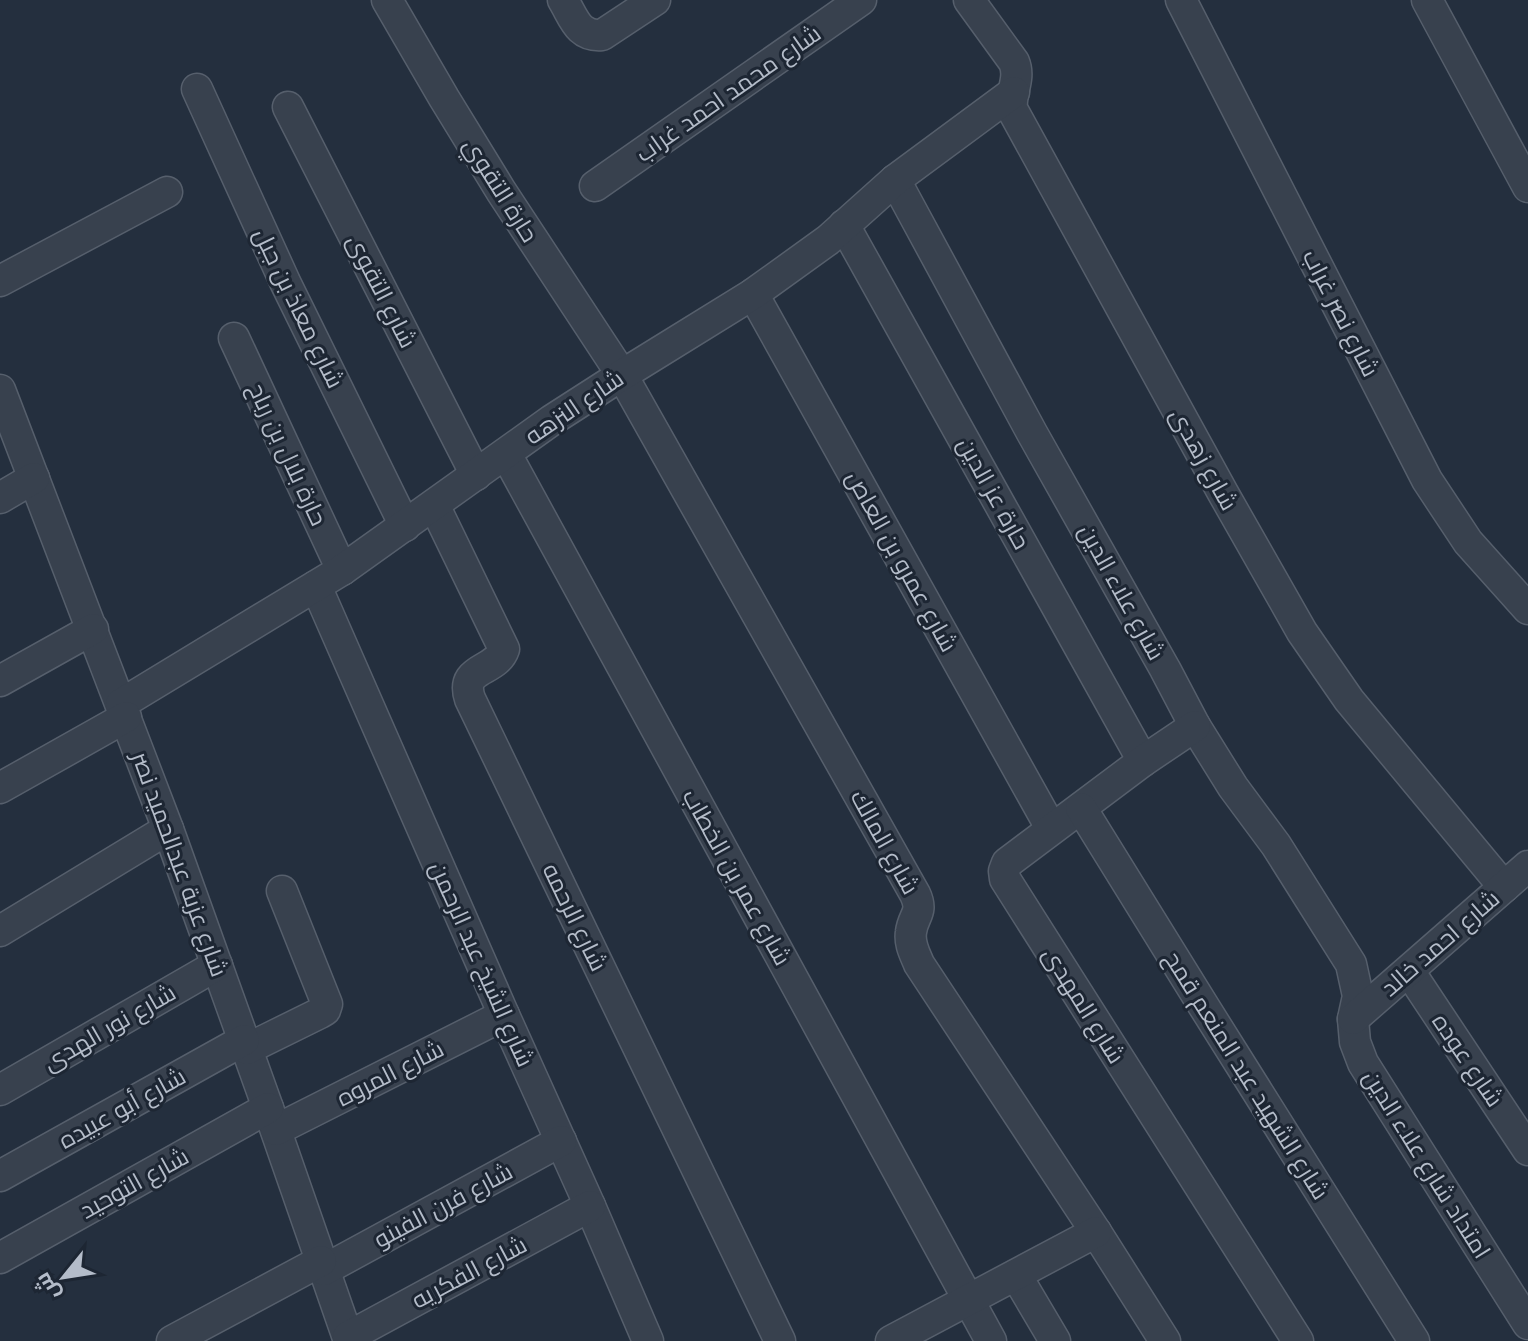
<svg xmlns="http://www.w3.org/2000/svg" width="1528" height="1341" font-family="Raleway,Cairo,sans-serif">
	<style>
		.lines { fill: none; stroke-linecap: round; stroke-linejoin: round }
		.minor-casing { stroke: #565f6c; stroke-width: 33 }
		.minor { stroke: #38414e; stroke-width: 30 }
		.labels { text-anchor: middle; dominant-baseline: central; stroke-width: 6; stroke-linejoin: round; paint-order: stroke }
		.street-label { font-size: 24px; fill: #b4bcc9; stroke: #1d2633 }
	</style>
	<rect width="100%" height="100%" fill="#242f3e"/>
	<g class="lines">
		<!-- minor casing -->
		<g class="minor-casing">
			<g id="minor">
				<path d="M387 0 444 98 501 191 622 375 915 894C924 913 913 915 911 932 909 944 915 954 919 964L1096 1232 1165 1341"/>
				<path d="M563 0C574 18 578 37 602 35L655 0"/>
				<path d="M969 0 1014 62C1021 79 1010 92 1012 109L1223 493 1302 632 1349 700 1504 887"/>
				<polyline points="1181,0 1427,480 1468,542 1528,609"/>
				<polyline points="1427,0 1528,187"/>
				<polyline points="197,89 285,282 405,526"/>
				<polyline points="288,107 476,475"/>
				<polyline points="895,180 1032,433 1165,669 1195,726 1233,787 1276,845 1351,964 1358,996 1353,1019 1355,1042 1363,1063 1528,1324"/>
				<polyline points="595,186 861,0"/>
				<polyline points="844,225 1143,761"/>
				<polyline points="0,281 167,192"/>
				<polyline points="753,294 1051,828"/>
				<polyline points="234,338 342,570"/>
				<polyline points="0,390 168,829 268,1108 349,1341"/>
				<polyline points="506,454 991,1341"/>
				<polyline points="0,498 34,478"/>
				<path d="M434 505 504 649C496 673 459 666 470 699L780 1341"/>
				<polyline points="316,586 504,1015 590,1206 648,1341"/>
				<polyline points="0,681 93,629"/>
				<polyline points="121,704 342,570 552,420 622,375 753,294 828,240 895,180 1014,92"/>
				<polyline points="1195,726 1143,761 1007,863 1004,871 1005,879 1298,1341"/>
				<polyline points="0,788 126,717"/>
				<polyline points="1081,808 1203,1005 1414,1341"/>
				<polyline points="0,931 168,829"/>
				<polyline points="1409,971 1528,1150"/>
				<polyline points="1353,1019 1528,866"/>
				<polyline points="247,1049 320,1013 325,1010 327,1004 282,891"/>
				<polyline points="0,1090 217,965"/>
				<polyline points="276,1130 504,1015"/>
				<polyline points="0,1176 244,1040"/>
				<polyline points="0,1258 268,1108"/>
				<polyline points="324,1270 561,1141"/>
				<polyline points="1016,1275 1055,1341"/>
				<polyline points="348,1337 590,1206"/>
				<polyline points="172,1341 321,1261"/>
				<polyline points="891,1341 1096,1232"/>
			</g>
		</g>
		<!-- minor -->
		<use href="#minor" class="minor"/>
	</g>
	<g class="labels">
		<!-- street labels -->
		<g class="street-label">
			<text transform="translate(728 93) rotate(-35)">شارع محمد احمد غراب</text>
			<text transform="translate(501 190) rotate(58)">حارة التقوي</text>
			<text transform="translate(382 291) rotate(63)">شارع التقوى</text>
			<text transform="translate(299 308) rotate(64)">شارع معاذ بن جبل</text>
			<text transform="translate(1341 313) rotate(63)">شارع نصر غراب</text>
			<text transform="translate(574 407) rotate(-34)">شارع النزهه</text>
			<text transform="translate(288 454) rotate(65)">حارة بلال بن رباح</text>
			<text transform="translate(1204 459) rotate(61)">شارع زهدى</text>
			<text transform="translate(994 493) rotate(61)">حارة عز الدين</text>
			<text transform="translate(902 561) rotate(61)">شارع عمرو بن العاص</text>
			<text transform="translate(1122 592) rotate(61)">شارع علاء الدين</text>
			<text transform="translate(885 842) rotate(61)">شارع المالك</text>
			<text transform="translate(180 864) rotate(70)">شارع عزبة عبدالحميد نصر</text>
			<text transform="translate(737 877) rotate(61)">شارع عمر بن الخطاب</text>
			<text transform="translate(575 917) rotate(64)">شارع الرحمه</text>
			<text transform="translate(1440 943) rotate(-41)">شارع احمد خالد</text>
			<text transform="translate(482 964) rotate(66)">شارع الشيخ عبد الرحمن</text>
			<text transform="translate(1084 1005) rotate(58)">شارع المهدى</text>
			<text transform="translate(109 1027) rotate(-30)">شارع نور الهدى</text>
			<text transform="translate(1468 1060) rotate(56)">شارع عوده</text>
			<text transform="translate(390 1073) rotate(-27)">شارع المروه</text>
			<text transform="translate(1247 1075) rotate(58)">شارع الشهيد عبد المنعم قمح</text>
			<text transform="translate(122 1108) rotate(-29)">شارع أبو عبيده</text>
			<text transform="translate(1427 1164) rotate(58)">امتداد شارع علاء الدين</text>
			<text transform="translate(134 1183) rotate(-29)">شارع التوحيد</text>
			<text transform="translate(443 1205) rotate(-28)">شارع فرن الفينو</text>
			<text transform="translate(469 1272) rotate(-28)">شارع الفكريه</text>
		</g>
	</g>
	<!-- north arrow -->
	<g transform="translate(64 1277) rotate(240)" stroke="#1d2633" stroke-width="6" paint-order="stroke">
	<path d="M0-6L14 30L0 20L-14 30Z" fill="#b4bcc9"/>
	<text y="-12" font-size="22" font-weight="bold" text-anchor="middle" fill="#b4bcc9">ش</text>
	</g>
</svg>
